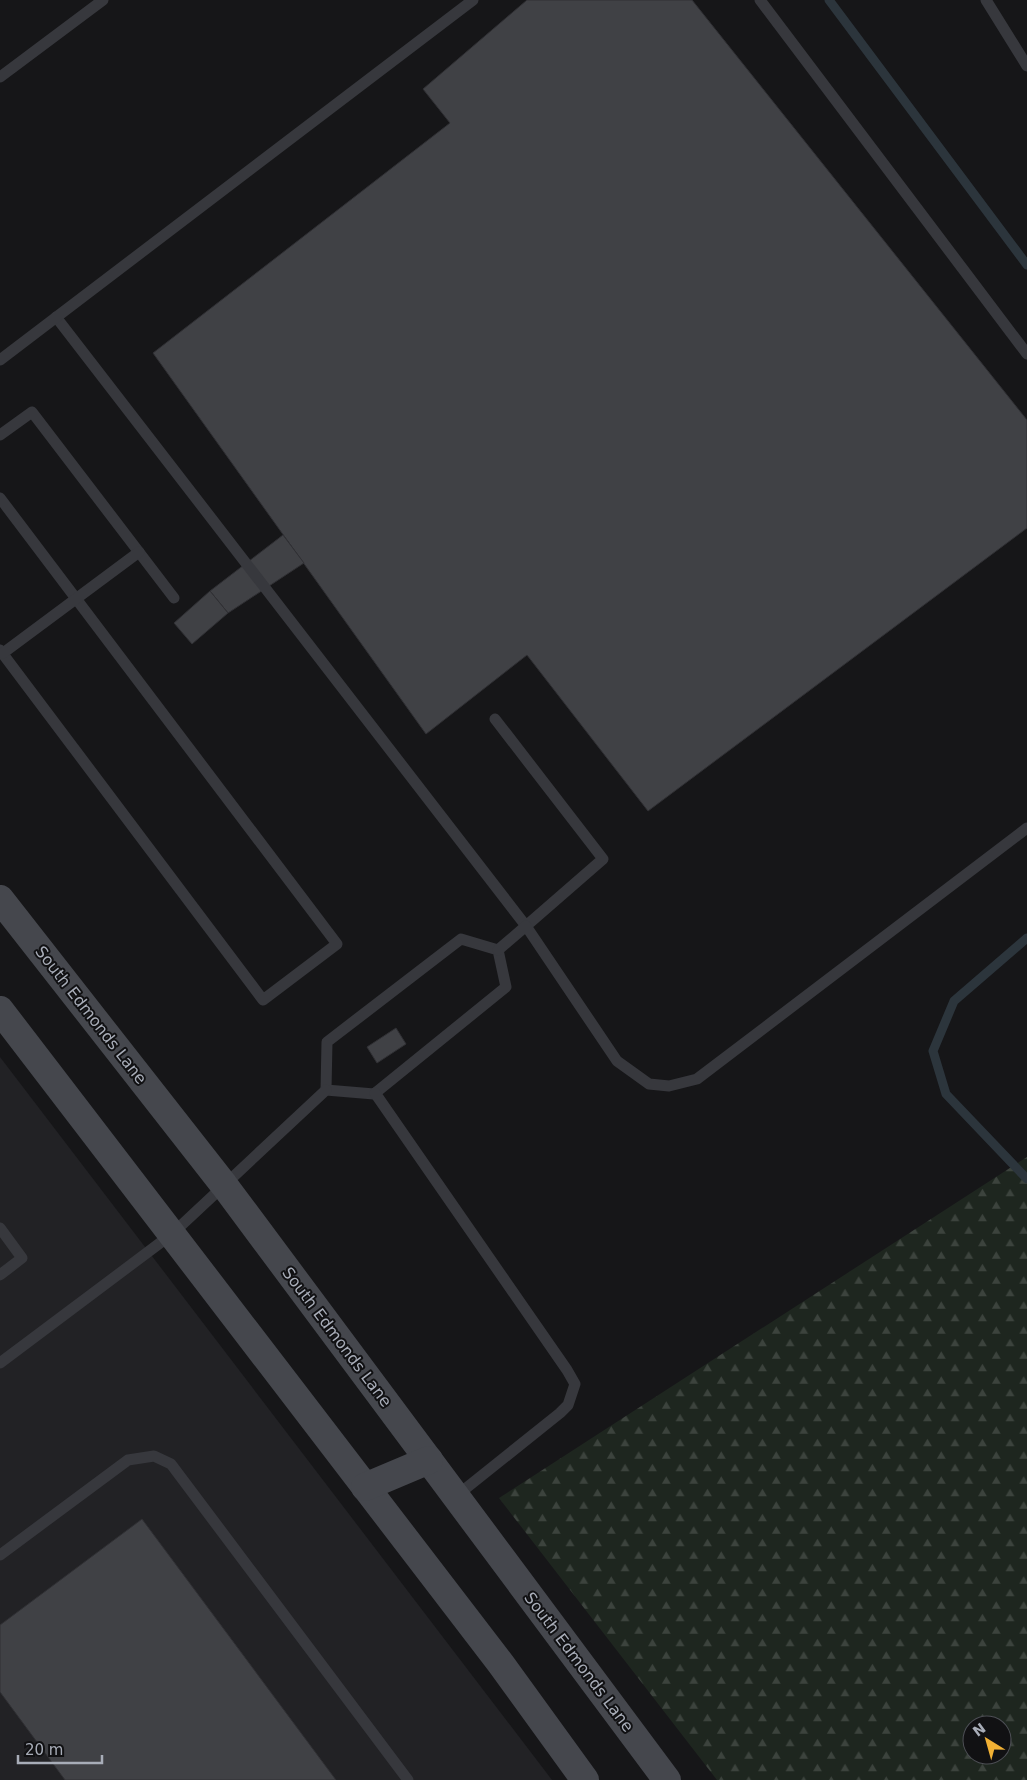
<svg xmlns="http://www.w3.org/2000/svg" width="1027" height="1780" font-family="'DejaVu Sans',sans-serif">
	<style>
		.built { fill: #222225 }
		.forest { fill: url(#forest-firs); fill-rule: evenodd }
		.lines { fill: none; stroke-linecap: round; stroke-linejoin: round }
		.stream { stroke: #2c353c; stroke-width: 9 }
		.building { fill: #404145; stroke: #303034 }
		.lane { stroke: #37383d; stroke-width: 11 }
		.secondary { stroke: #45474d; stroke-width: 28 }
		.labels { text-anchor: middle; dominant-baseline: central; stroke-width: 4; stroke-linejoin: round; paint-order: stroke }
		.street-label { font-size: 16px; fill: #a8adb8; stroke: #111113 }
	</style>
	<defs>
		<pattern id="forest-firs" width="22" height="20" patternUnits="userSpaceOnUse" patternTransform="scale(1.25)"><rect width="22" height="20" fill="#1e261f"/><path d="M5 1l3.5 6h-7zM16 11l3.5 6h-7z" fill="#3c433d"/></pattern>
	</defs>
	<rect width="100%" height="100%" fill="#161618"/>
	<!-- built -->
	<polygon class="built" points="0,1057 552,1780 0,1780"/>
	<!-- forest -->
	<path class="forest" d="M1027 1157V1780H717L499 1498ZM972 1725H1002V1755H972Z"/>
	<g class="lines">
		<!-- stream -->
		<g class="stream">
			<polyline points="829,0 1027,265"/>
			<polyline points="1027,938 954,1001 933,1051 946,1094 1027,1179"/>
		</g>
	</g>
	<!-- building -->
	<g class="building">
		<polygon points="527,0 692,0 1027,420 1027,528 648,811 527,655 426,734 153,353 450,123 423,89"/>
		<polygon points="283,535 304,563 228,613 210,591"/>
		<polygon points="210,591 228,613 192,644 174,623"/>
		<polygon points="396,1028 406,1044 377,1063 367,1047"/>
		<polygon points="142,1519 336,1780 65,1780 0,1692 0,1625"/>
	</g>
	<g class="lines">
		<!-- lane -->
		<g class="lane">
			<polyline points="760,0 1027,354"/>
			<polyline points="986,0 1027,66"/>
			<polyline points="0,77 103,0"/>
			<polyline points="56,317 526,926 603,859 495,719"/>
			<polyline points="0,360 473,0"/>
			<polyline points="0,435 32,412 174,598"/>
			<polyline points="0,498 337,944 263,1000 0,650"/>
			<polyline points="3,653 139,552"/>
			<polygon points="461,939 498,950 506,987 374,1094 326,1090 327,1042"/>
			<polyline points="498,950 526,926 617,1061 649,1084 669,1086 697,1079 1027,828"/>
			<polyline points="375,1093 567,1370 575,1384 568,1405 560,1413 455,1497"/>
			<polyline points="0,1228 22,1258 0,1275"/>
			<polyline points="0,1363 172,1234 326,1090"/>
			<polyline points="0,1555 128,1460 154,1456 171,1464 408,1780"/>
		</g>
		<!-- secondary -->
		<g class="secondary">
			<polyline points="0,899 224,1185 667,1780"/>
			<polyline points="0,1010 501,1664 585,1780"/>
			<polyline points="365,1487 429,1460"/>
		</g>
	</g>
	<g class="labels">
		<!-- street labels -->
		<g class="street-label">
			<text transform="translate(91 1015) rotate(52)">South Edmonds Lane</text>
			<text transform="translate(337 1337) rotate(53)">South Edmonds Lane</text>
			<text transform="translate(579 1662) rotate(53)">South Edmonds Lane</text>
		</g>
	</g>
	<!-- north arrow -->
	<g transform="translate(987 1740) rotate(323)"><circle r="24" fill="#111113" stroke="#4d4f55"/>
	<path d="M0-4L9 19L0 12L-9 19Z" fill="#f2b134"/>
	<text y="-8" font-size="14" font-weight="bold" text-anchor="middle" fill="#a8adb8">N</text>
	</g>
	<!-- scale -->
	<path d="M18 1755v8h84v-8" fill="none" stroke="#a8adb8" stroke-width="2.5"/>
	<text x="25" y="1755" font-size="15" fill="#a8adb8" stroke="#111113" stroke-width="4" paint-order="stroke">20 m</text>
</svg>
